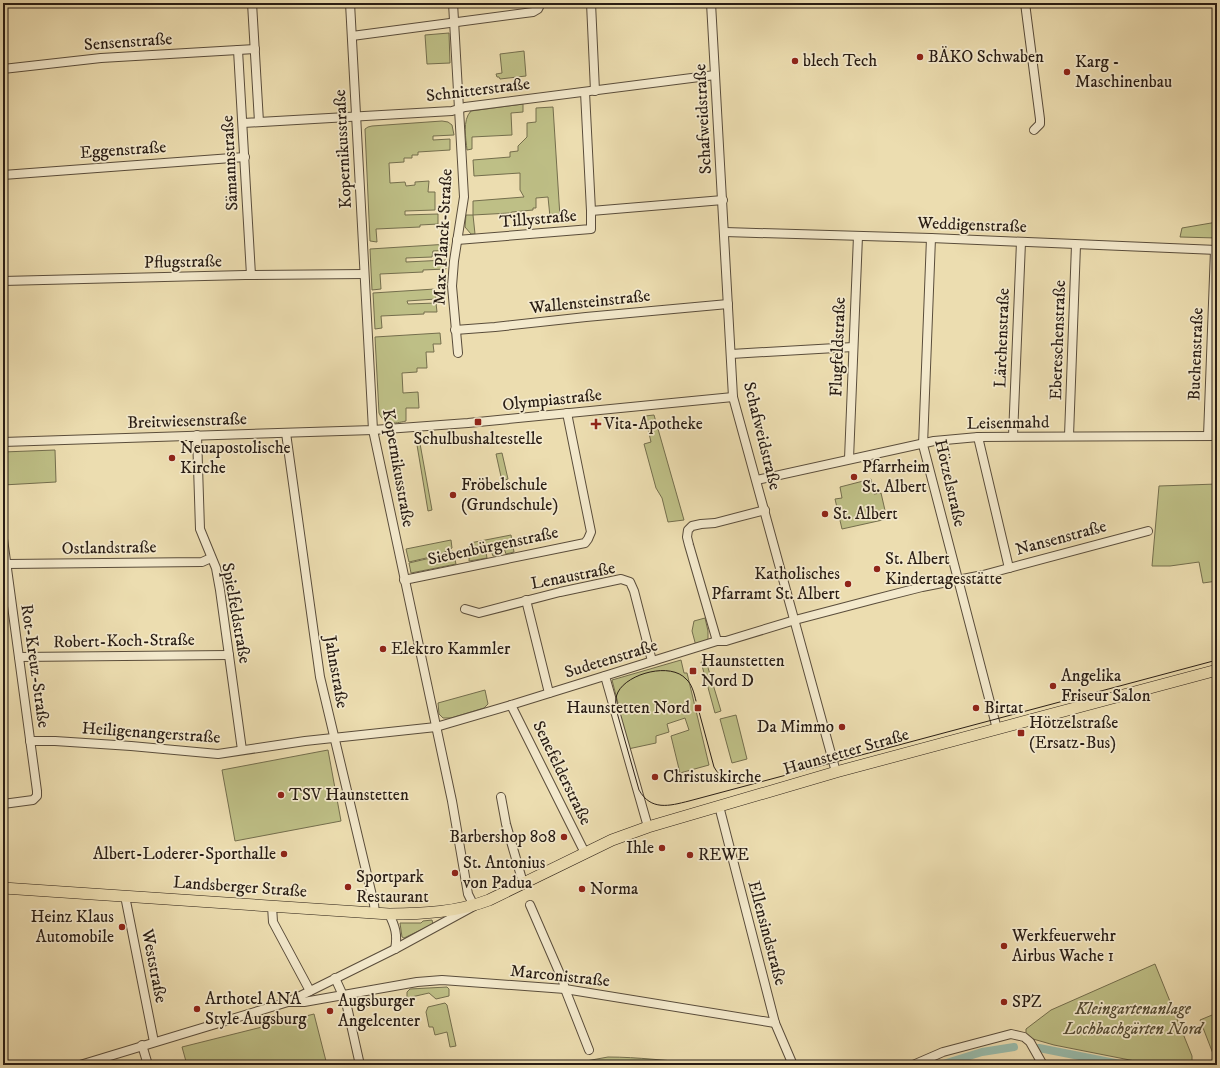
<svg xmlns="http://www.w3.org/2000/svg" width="1220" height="1068" font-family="'IM FELL DW Pica',serif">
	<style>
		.green { fill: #bebf86; stroke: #746e4d }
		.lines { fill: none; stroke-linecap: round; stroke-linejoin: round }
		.canal { stroke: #99bcac; stroke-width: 8 }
		.minor-casing { stroke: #5a4d3b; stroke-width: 10 }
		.major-casing { stroke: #291d14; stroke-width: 12 }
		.minor { stroke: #f3e9cc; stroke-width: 8 }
		.major { stroke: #ecddb0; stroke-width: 11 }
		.tram { stroke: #291d14; stroke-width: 1 }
		.poi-dot { fill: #8f2418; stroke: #f3e9cc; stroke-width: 1.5 }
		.labels { text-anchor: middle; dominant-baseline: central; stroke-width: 3.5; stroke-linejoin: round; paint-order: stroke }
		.street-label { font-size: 17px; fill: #291d14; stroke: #f3e9cc }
		.poi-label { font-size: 17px; fill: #291d14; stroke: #f3e9cc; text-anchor: start }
		.park-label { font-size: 17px; font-style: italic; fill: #564e36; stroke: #f3e9cc }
	</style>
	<rect width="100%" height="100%" fill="#ecddb0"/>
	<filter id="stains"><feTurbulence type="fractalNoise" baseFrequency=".005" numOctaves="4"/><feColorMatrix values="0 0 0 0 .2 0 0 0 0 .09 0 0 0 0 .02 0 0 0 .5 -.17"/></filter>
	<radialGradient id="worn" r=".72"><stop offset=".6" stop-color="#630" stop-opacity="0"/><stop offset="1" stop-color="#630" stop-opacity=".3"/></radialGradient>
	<!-- green -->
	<g class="green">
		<polygon points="449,33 450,63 427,64 425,35"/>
		<polygon points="524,51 526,76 500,79 499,77 497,77 496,74 502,73 500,54"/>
		<path d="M523 104V112L511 113 512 135 472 137V149L467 150C466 139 462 120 471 111Z"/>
		<polygon points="553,107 560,217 550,217 548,197 536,198 536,208 533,208 533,210 512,212 510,213 473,215 475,234 471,234 465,227 466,215 473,215 473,201 524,197 520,190 520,173 474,176 473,160 510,157 510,152 518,151 518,146 527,137 527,123 536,122 536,108"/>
		<polygon points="442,121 448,122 452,125 454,135 433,136 433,140 450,139 450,150 418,152 418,155 412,155 412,158 404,158 404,162 389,163 390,183 405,182 406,186 415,185 415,182 429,181 428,192 435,192 435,210 405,211 405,215 438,214 438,224 420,225 420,227 376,229 377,242 370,241 365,129 368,127 372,126"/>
		<polygon points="1217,222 1217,238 1180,237 1182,228"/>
		<polygon points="449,244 448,250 433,251 432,257 406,258 406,262 446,260 446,269 423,270 423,272 380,274 381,289 372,290 370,249"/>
		<polygon points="435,289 436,299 407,301 408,304 436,303 437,312 424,312 424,314 381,316 382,328 375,329 373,293"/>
		<path d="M440 333 441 344H433L434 352H426L427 368H417V372L402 373 403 393 418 392 419 408H406V421C394 424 384 425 379 413L375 337Z"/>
		<polygon points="654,415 684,520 668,522 662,498 656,488 644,444 651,442 645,416"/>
		<polygon points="419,438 432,510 428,511 416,439"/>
		<polygon points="55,450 56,482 3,485 3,452"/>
		<polygon points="502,453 508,479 502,481 496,454"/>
		<polygon points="871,479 874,494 881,493 887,519 842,529 835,499 842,498 840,487"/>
		<polygon points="1217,484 1217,581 1203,583 1199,562 1170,566 1152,566 1159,486"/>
		<polygon points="511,535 514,552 506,554 504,548 499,549 500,555 493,556 491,551 486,552 487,558 469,561 470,543"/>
		<polygon points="451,540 452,548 439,555 409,562 406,549"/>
		<polygon points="453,551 456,564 411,573 409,563 439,556"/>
		<polygon points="705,618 708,631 708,642 696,646 692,631 694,621"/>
		<polygon points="681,660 684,673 687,673 709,765 680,773 671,736 689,730 685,718 667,724 669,732 656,736 656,743 628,749 619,714 621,709 619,707 612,680"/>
		<polygon points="706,661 721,711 715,713 701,662"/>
		<polygon points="485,690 488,704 484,708 451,718 443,718 439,714 438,703"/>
		<polygon points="736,715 747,759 732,763 720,719"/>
		<polygon points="328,750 341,821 235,841 222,770"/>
		<polygon points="432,920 433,924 404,938 402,937 400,923 421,923 423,921"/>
		<polygon points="1155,964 1192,1056 1192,1065 1155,1065 1054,1045 1026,1037 1026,1029 1051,1010"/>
		<polygon points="447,987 449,989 449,996 436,999 429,993 407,998 407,992 410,989"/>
		<polygon points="445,1003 447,1005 456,1046 450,1047 447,1032 435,1035 433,1027 429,1027 426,1012 428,1007"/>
		<polygon points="1217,1013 1217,1064 1200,1020"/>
		<polygon points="314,1014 327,1065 187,1065 182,1047"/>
		<path d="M608 1057C638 1057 668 1061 698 1063 723 1064 747 1062 772 1065H564Z"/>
	</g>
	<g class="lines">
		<!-- canal -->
		<g class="canal">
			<polyline points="1039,1048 1125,1065"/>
			<polyline points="940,1065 982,1052 1014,1047"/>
		</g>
		<!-- minor casing -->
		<g class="minor-casing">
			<g id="minor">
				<polyline points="252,3 259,122"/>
				<polyline points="453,3 464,197 454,261 452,286 458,353"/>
				<polyline points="591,3 595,91"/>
				<polyline points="711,3 733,397 836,772"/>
				<polyline points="1025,3 1040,119 1040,124 1034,130"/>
				<polyline points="352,36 533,12 538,9 541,3"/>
				<polyline points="238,50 251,275"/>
				<polyline points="3,69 101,58 255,49"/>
				<polyline points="585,92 591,211"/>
				<polyline points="243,123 452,111 465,107 715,75"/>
				<polyline points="3,175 245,157"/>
				<polyline points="725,232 931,238 1217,250"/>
				<polyline points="931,238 923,445 997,729"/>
				<polyline points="457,240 591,229 591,211 723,200"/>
				<polyline points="3,281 245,275 364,274"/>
				<polyline points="455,330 495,327 586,317 728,304"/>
				<polyline points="731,354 853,347"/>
				<polyline points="286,433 320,677 374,904 375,914"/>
				<polyline points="197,435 200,529 216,568 220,590 242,750"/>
				<polyline points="1013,436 1021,242"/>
				<polyline points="1069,436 1076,245"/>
				<polyline points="1208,436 1215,250"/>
				<polyline points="978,437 1009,568"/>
				<polyline points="3,442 373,430 468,423 733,397"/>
				<polyline points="849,459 858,236"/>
				<polyline points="757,480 934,441 978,437 1217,436"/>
				<polyline points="3,539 37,791 37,796 33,800 3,804"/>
				<polyline points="7,564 202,562 211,558"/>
				<polyline points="404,580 585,543 588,539 591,532 567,413"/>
				<polyline points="526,600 549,693"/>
				<polyline points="465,609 479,613 560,592 621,579 630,582 634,591 652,661"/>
				<polyline points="717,641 689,545 687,537 688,530 692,526 701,524 715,523 765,510"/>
				<polyline points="19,657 229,655"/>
				<polyline points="605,676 648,827"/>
				<polyline points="511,705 585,853"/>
				<polyline points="30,741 55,741 131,746 218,754 305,741 436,727 511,705 717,641 726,641 795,620 875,599 922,587 983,575 1148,531"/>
				<polyline points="501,797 506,824 523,883"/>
				<polyline points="719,806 775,1023 793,1065"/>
				<polyline points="125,896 154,1042"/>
				<polyline points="530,905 563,981 565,989 589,1050"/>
				<polyline points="272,906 273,922 310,991"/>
				<path d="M389 914C395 926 398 935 395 949"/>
				<polyline points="335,978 346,1002 360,1065"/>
				<polyline points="289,1002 304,1002 417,982 442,980 565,989 775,1023"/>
				<polyline points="142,1045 148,1065"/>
				<polyline points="80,1065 288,1002 395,949 474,906 468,894 452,801 373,430 350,3"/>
				<polyline points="913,1065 943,1052 1011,1034 1024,1037 1030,1042 1043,1065"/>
			</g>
		</g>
		<!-- major casing -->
		<g class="major-casing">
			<path id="major" d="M3 888 389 914C423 914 458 912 489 900L612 840 648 827 836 772 1217 670"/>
		</g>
		<!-- minor -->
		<use href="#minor" class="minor"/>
		<!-- major -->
		<use href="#major" class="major"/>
		<!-- tram -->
		<g class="tram">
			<path d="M696 701C694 693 692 684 686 679 671 662 628 673 618 692 614 700 616 708 618 716L639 790C651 811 669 806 689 801L1217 660"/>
			<path d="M698 708 714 767C721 779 729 785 743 783"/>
		</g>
	</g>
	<!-- markers -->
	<g class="poi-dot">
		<circle cx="920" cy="57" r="4"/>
		<circle cx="795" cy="61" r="4"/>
		<circle cx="1067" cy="72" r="4"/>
		<rect x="474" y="418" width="8" height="8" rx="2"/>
		<path d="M594 418h4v4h4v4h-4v4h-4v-4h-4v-4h4z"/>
		<circle cx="172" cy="458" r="4"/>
		<circle cx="854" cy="477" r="4"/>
		<circle cx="453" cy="495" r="4"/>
		<circle cx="825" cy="514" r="4"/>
		<circle cx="877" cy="569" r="4"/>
		<circle cx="848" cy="584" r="4"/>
		<circle cx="383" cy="649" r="4"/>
		<rect x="689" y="667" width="8" height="8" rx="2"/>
		<circle cx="1053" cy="686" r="4"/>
		<rect x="694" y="704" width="8" height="8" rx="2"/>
		<circle cx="976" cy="708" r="4"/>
		<circle cx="842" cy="727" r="4"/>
		<rect x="1017" y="729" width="8" height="8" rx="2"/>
		<circle cx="655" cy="777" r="4"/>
		<circle cx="281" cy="795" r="4"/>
		<circle cx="564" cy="837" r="4"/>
		<circle cx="662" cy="848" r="4"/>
		<circle cx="284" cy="854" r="4"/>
		<circle cx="690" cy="855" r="4"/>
		<circle cx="455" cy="873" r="4"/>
		<circle cx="348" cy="887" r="4"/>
		<circle cx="582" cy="889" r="4"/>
		<circle cx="122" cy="927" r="4"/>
		<circle cx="1004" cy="946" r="4"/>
		<circle cx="1004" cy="1002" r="4"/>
		<circle cx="197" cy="1009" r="4"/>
		<circle cx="330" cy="1011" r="4"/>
	</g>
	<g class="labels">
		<!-- street labels -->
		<g class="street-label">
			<text transform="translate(128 42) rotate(-4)">Sensenstraße</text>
			<text transform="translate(478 90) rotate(-7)">Schnitterstraße</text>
			<text transform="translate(703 119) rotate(-93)">Schafweidstraße</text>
			<text transform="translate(343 149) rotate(-93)">Kopernikusstraße</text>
			<text transform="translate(123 150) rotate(-4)">Eggenstraße</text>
			<text transform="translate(230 163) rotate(-93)">Sämannstraße</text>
			<text transform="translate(538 219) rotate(-5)">Tillystraße</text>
			<text transform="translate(972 225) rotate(2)">Weddigenstraße</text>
			<text transform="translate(443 237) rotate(-87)">Max-Planck-Straße</text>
			<text transform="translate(183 262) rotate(-1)">Pflugstraße</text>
			<text transform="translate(590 302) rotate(-6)">Wallensteinstraße</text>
			<text transform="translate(1002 338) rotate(-88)">Lärchenstraße</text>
			<text transform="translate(1058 340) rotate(-88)">Ebereschenstraße</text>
			<text transform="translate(838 347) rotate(-88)">Flugfeldstraße</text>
			<text transform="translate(1196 354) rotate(-88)">Buchenstraße</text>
			<text transform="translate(552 400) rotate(-6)">Olympiastraße</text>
			<text transform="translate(187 421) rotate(-2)">Breitwiesenstraße</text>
			<text transform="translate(1008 423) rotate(-1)">Leisenmahd</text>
			<text transform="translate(762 436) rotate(76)">Schafweidstraße</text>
			<text transform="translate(398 468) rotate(80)">Kopernikusstraße</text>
			<text transform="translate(950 483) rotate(77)">Hötzelstraße</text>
			<text transform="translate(1061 538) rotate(-15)">Nansenstraße</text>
			<text transform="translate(493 546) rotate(-12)">Siebenbürgenstraße</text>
			<text transform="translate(109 548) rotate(-1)">Ostlandstraße</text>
			<text transform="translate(573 576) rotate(-11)">Lenaustraße</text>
			<text transform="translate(236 613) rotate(80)">Spielfeldstraße</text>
			<text transform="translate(124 641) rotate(-1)">Robert-Koch-Straße</text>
			<text transform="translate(611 659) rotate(-17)">Sudetenstraße</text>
			<text transform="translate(35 666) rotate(82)">Rot-Kreuz-Straße</text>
			<text transform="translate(336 672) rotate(80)">Jahnstraße</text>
			<text transform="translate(151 733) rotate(4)">Heiligenangerstraße</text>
			<text transform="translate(846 752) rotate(-16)">Haunstetter Straße</text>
			<text transform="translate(562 773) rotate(64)">Senefelderstraße</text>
			<text transform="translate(240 887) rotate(4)">Landsberger Straße</text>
			<text transform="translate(767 933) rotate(75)">Ellensindstraße</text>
			<text transform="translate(154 966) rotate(79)">Weststraße</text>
			<text transform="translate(560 976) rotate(6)">Marconistraße</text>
		</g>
		<!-- poi labels -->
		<g class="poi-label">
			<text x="928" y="57">BÄKO Schwaben</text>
			<text x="803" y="61">blech Tech</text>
			<text x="1075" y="62">Karg -<tspan x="1075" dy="20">Maschinenbau</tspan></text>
			<text x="604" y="424">Vita-Apotheke</text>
			<text x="478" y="439" text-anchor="middle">Schulbushaltestelle</text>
			<text x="180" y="448">Neuapostolische<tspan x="180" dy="20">Kirche</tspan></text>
			<text x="862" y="467">Pfarrheim<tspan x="862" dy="20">St. Albert</tspan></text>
			<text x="461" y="485">Fröbelschule<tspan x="461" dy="20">(Grundschule)</tspan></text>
			<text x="833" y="514">St. Albert</text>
			<text x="885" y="559">St. Albert<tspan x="885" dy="20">Kindertagesstätte</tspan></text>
			<text x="840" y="574" text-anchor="end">Katholisches<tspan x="840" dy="20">Pfarramt St. Albert</tspan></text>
			<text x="391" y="649">Elektro Kammler</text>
			<text x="701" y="661">Haunstetten<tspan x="701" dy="20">Nord D</tspan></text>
			<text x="1061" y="676">Angelika<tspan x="1061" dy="20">Friseur Salon</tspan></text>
			<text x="690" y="708" text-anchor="end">Haunstetten Nord</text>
			<text x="984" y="708">Birtat</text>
			<text x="1029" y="723">Hötzelstraße<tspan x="1029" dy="20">(Ersatz-Bus)</tspan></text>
			<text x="834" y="727" text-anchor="end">Da Mimmo</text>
			<text x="663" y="777">Christuskirche</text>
			<text x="289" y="795">TSV Haunstetten</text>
			<text x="556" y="837" text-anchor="end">Barbershop 808</text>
			<text x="654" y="848" text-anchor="end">Ihle</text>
			<text x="276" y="854" text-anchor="end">Albert-Loderer-Sporthalle</text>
			<text x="698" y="855">REWE</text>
			<text x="463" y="863">St. Antonius<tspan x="463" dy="20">von Padua</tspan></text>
			<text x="356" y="877">Sportpark<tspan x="356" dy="20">Restaurant</tspan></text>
			<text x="590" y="889">Norma</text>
			<text x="114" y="917" text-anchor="end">Heinz Klaus<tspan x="114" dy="20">Automobile</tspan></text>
			<text x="1012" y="936">Werkfeuerwehr<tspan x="1012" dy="20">Airbus Wache 1</tspan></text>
			<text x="205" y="999">Arthotel ANA<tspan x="205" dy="20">Style Augsburg</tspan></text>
			<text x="338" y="1001">Augsburger<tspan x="338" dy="20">Angelcenter</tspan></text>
			<text x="1012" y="1002">SPZ</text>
		</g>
		<!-- park labels -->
		<g class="park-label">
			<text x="1133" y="1009">Kleingartenanlage<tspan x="1133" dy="20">Lochbachgärten Nord</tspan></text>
		</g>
	</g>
	<!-- margin -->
	<rect width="1220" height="1068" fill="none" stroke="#ecddb0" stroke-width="16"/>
	<rect x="4" y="4" width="1212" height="1060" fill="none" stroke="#291d14" stroke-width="2"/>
	<rect x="8" y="8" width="1204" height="1052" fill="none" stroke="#291d14"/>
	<rect width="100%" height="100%" filter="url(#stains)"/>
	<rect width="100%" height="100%" fill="url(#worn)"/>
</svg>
